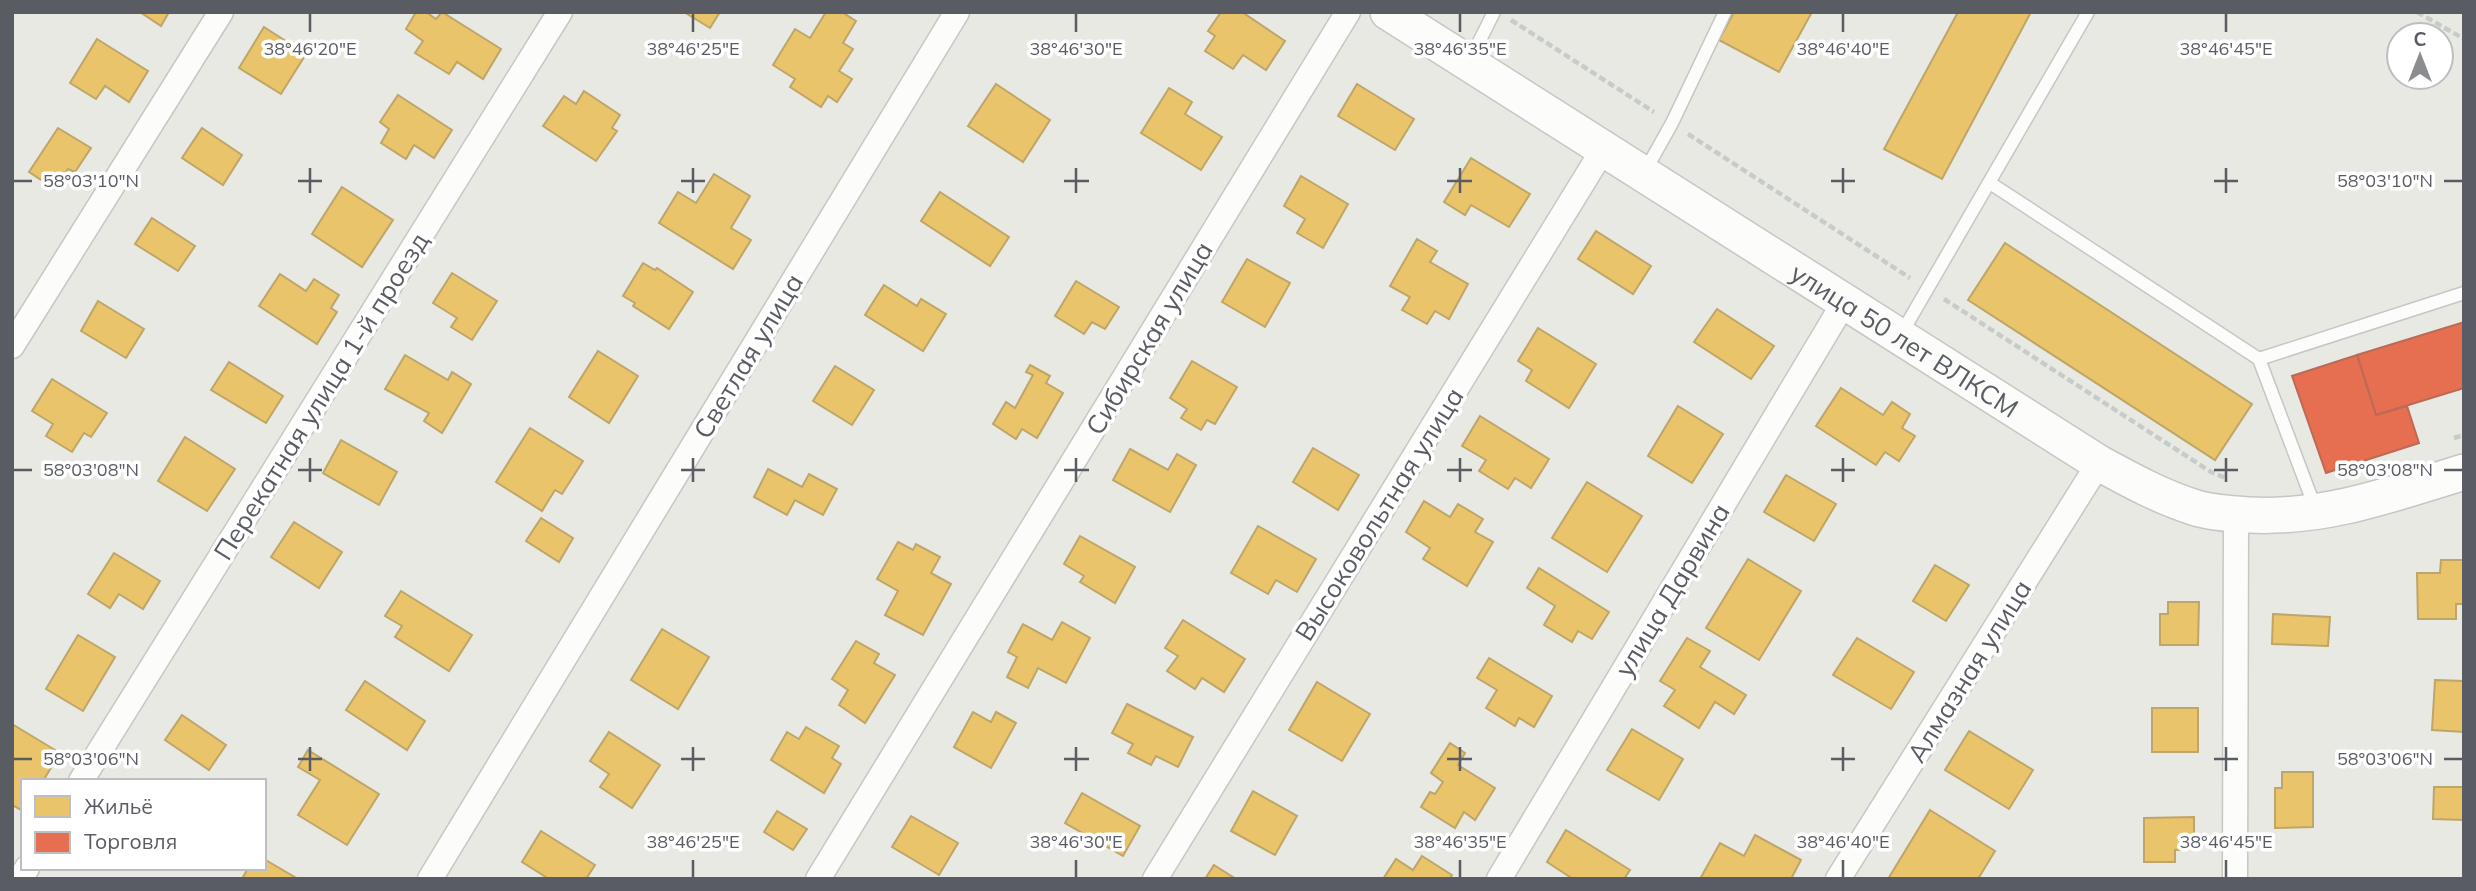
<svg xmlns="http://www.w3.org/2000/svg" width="2476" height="891" font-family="Mulish,sans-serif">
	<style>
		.homes { fill: #e9c46a; stroke: #bea568; stroke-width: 2 }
		.shops { fill: #e76f51; stroke: #bc6956; stroke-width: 2 }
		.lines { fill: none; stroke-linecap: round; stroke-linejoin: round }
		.lane-casing { stroke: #c6c7c5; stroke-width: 15 }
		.street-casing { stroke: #c6c7c5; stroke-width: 27 }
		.secondary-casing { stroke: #c6c6c5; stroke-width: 38 }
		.path { stroke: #c6ccc9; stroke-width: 4.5; stroke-dasharray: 7 3.5; stroke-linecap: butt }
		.lane { stroke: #fcfcfb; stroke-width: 12 }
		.street { stroke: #fcfcfb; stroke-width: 24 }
		.secondary { stroke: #fcfcfb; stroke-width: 35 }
		.ticks { fill: none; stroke: #595c62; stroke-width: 2.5 }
		.labels { text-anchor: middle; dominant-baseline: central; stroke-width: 7; stroke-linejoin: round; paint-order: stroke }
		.street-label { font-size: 26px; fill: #595c62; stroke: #fff }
		.ticks-label { font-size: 18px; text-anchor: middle; fill: #595c62; stroke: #fff; stroke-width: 7; stroke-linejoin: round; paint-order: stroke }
	</style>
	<rect width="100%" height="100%" fill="#e9e9e3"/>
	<!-- homes -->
	<g class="homes">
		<polygon points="140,12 169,12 161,26"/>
		<polygon points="416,12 426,12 436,19 442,12 501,49 483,79 457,62 449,74 415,53 423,41 406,29"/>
		<polygon points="684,12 720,12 710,28"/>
		<polygon points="826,12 842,12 856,21 843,43 853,49 839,71 852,79 837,102 828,96 821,107 790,87 795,79 773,65 795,29 810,38"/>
		<polygon points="1221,12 1242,12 1285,41 1266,70 1243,55 1233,69 1205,51 1215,36 1208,31"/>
		<polygon points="1734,12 1812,12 1779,72 1719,40"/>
		<polygon points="1958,12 2031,12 1942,179 1884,149"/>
		<polygon points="264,27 306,54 281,94 239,68"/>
		<polygon points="97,39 148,71 129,102 105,86 96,99 70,83"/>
		<polygon points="996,84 1050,120 1023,162 968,126"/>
		<polygon points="1357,84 1414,119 1395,150 1338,116"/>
		<polygon points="1169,88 1192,102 1185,114 1222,137 1201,170 1141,133"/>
		<polygon points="584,91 620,115 612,128 617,131 596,161 543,126 564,96 576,104"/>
		<polygon points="398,95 452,130 434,158 414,145 406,159 381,143 389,129 380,122"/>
		<polygon points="58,128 91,148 75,172 68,169 55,189 29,172"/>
		<polygon points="202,128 242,155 223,185 182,158"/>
		<polygon points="1471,158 1530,194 1509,227 1471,205 1465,215 1444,202"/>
		<polygon points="714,174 750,196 731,228 751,240 733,269 659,223 678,192 696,203"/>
		<polygon points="1301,176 1348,204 1323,248 1297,233 1305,219 1284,206"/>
		<polygon points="342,187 393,220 362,267 312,234"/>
		<polygon points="940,192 1009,237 990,266 921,221"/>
		<polygon points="152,218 195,246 178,271 135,244"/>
		<polygon points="1596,231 1651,266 1633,294 1578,259"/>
		<polygon points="1417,239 1437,251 1430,262 1468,284 1449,319 1435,311 1427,324 1402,310 1410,297 1390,286"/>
		<polygon points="2005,243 2252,404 2215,460 1968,300"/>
		<polygon points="1247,259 1290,283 1265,327 1222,302"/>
		<polygon points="643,263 655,270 657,268 693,292 669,329 633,306 635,303 623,296"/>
		<polygon points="452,273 497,301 472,340 451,327 457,318 433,303"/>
		<polygon points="280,274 306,291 314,279 339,295 331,308 337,312 317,344 259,306"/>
		<polygon points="1076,281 1119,307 1105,329 1092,322 1084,334 1055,316"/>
		<polygon points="884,285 917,306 921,299 946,314 923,351 865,315"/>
		<polygon points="98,301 144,329 126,358 81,331"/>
		<polygon points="1717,309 1774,346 1751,379 1694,342"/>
		<polygon points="1538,328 1596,364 1569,408 1526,381 1532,370 1518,361"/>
		<polygon points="598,351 638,376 609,423 569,397"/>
		<polygon points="405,355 448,380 452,372 471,384 442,433 424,421 429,413 385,389"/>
		<polygon points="1192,361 1237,387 1215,424 1207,420 1201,430 1181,418 1187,409 1170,398"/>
		<polygon points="229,362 283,396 266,423 211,390"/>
		<polygon points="1030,365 1050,376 1046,383 1063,393 1037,438 1022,429 1016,439 993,424 1006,402 1015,408 1033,375 1026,372"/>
		<polygon points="835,366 874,390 852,425 813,401"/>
		<polygon points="52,379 107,413 91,437 84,433 72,452 46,436 53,424 32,411"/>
		<polygon points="1841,388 1883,415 1892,402 1910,414 1902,428 1915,436 1899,461 1885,452 1876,465 1816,426"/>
		<polygon points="1678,406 1723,434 1692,483 1648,456"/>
		<polygon points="1480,416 1549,459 1531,488 1515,478 1508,489 1479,471 1486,460 1462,446"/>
		<polygon points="530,428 583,461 562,494 555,490 542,511 496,482"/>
		<polygon points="185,437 235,469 207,511 158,481"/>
		<polygon points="341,440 397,472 379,505 323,473"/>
		<polygon points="1313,448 1359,475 1338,510 1293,482"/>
		<polygon points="1130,449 1168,470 1177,454 1196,465 1170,512 1113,480"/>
		<polygon points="768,469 802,487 809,474 837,489 823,515 795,500 787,515 754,497"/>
		<polygon points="1786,475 1836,504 1814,541 1764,512"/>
		<polygon points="1587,482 1642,516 1607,572 1552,538"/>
		<polygon points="1424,501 1450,517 1458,504 1483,519 1475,532 1493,542 1467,586 1423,559 1430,548 1406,532"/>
		<polygon points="541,518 573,538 559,562 526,541"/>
		<polygon points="294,522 342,552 319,588 271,557"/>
		<polygon points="1258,526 1316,559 1297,592 1276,580 1268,594 1231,573"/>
		<polygon points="1080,536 1135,567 1115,603 1080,582 1084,576 1064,564"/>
		<polygon points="898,542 913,550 916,544 940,557 931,573 951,584 923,635 885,615 898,591 877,579"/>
		<polygon points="114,553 160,581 143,609 119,594 110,608 88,594"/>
		<polygon points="1748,559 1801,591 1759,660 1706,628"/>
		<polygon points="2441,560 2464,560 2464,604 2456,604 2456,619 2418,619 2417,573 2440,573"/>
		<polygon points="1935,565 1969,585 1946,621 1913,601"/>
		<polygon points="1539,568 1609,612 1592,639 1578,631 1572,642 1544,625 1555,606 1527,588"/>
		<polygon points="401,591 472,635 449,671 395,637 402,626 385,616"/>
		<polygon points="2168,602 2199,602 2198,645 2160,645 2160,614 2168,614"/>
		<polygon points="2273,614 2330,617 2328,646 2272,644"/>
		<polygon points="1183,620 1245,659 1224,692 1202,678 1195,689 1167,671 1178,656 1165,648"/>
		<polygon points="1062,622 1090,638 1066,683 1038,668 1028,688 1007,677 1017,657 1008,652 1023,624 1052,640"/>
		<polygon points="662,629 709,657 678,709 631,680"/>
		<polygon points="78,635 115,657 83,711 46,689"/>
		<polygon points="1687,638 1710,651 1700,667 1746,695 1734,714 1715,702 1699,728 1664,706 1675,690 1660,681"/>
		<polygon points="1857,638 1914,672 1891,709 1833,675"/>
		<polygon points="856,641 879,654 874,663 895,675 865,723 839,705 848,690 832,679"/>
		<polygon points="1489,658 1552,696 1534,727 1519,718 1515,726 1486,708 1497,690 1477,678"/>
		<polygon points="2435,680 2464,681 2464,732 2432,730"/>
		<polygon points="365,681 425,721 407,750 346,710"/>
		<polygon points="1317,682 1370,714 1342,761 1289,730"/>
		<polygon points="1127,704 1193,737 1178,767 1156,756 1151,765 1128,753 1133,744 1112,733"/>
		<rect x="2152" y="708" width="46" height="44"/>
		<polygon points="973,712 991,722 996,712 1016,723 991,768 954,747"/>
		<polygon points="182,715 226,745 209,770 165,740"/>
		<polygon points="12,724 60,753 43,781 23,781 23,811 12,805"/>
		<polygon points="806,727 839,746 832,758 841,764 824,793 771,760 787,732 799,739"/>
		<polygon points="1632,729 1683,759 1659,800 1607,770"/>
		<polygon points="1969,731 2033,770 2009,809 1945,770"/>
		<polygon points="609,732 660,765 632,808 600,787 609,774 590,761"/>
		<polygon points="1450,743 1465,753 1458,765 1495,788 1475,820 1464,812 1455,828 1421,807 1430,792 1435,794 1443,782 1431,773"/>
		<polygon points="308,750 379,794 347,845 298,815 320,780 298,767"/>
		<polygon points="2282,772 2313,772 2313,827 2275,828 2275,788 2282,788"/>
		<polygon points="2434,787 2464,787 2464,820 2433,819"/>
		<polygon points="1253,791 1297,816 1275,855 1231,831"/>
		<polygon points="1082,793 1140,826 1123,856 1065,823"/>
		<polygon points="1930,810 1995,851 1978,879 1888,879"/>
		<polygon points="777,811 807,829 793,850 764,832"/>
		<polygon points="911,816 958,843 939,875 892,847"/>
		<polygon points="2194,817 2194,849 2175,850 2175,862 2144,862 2144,818"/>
		<polygon points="1566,830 1630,870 1624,879 1573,879 1547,862"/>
		<polygon points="541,831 595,865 586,879 549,879 522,862"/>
		<polygon points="1755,835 1801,860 1791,879 1700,879 1720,843 1744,856"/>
		<polygon points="1422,856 1452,875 1450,879 1383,879 1396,859 1413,870"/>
		<polygon points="264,859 298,879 242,879 248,868 264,868"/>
		<polygon points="1214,865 1236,879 1205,879"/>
	</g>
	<!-- shops -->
	<g class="shops">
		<polygon points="2464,322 2464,388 2376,415 2357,355"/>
		<polygon points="2357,355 2376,415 2407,406 2419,443 2326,473 2292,376"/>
	</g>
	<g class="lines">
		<!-- lane casing -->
		<g class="lane-casing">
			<g id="lane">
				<polyline points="1470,60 1494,12"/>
				<polyline points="1644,173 1672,123 1725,12"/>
				<polyline points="1990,183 2259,359 2316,510"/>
				<polyline points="1900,336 2088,12"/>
				<polyline points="2259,359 2464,293"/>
			</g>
		</g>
		<!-- street casing -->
		<g class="street-casing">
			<g id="street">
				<polyline points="12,346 221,12"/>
				<polyline points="81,781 560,12"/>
				<polyline points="20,879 27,868"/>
				<polyline points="430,879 957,12"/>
				<polyline points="818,879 1348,12"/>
				<polyline points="1155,879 1604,148"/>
				<polyline points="1499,879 1845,301"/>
				<polyline points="1838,879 2099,463"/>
				<polyline points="2235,879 2236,514"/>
			</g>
		</g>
		<!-- secondary casing -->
		<g class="secondary-casing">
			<g id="secondary">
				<path id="s1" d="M1388 12 2099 463C2130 480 2161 497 2196 508 2213 513 2232 514 2249 515 2325 519 2392 494 2464 472"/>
			</g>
		</g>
		<!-- path -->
		<g class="path">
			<polyline points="2417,12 2464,39"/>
			<polyline points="1511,20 1654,112"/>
			<polyline points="1688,134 1910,278"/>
			<polyline points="1944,299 2211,472 2226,478"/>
			<polyline points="2454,438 2464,435"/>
		</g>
		<!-- lane -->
		<use href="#lane" class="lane"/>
		<!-- street -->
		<use href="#street" class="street"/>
		<!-- secondary -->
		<use href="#secondary" class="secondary"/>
	</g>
	<!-- ticks -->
	<path class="ticks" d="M310 14V32M693 14V32M1076 14V32M1460 14V32M1843 14V32M2226 14V32M310 168V193M693 168V193M1076 168V193M1460 168V193M1843 168V193M2226 168V193M14 181H32M298 181H322M681 181H705M1064 181H1089M1447 181H1472M1831 181H1855M2214 181H2238M2444 181H2462M310 458V482M693 458V482M1076 458V482M1460 458V482M1843 458V482M2226 458V482M14 470H32M298 470H322M681 470H705M1064 470H1089M1447 470H1472M1831 470H1855M2214 470H2238M2444 470H2462M310 747V771M693 747V771M1076 747V771M1460 747V771M1843 747V771M2226 747V771M14 759H32M298 759H322M681 759H705M1064 759H1089M1447 759H1472M1831 759H1855M2214 759H2238M2444 759H2462M693 860V877M1076 860V877M1460 860V877M1843 860V877M2226 860V877"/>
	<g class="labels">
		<!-- street labels -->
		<g class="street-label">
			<text transform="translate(1149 338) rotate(-59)">Сибирская улица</text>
			<text stroke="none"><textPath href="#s1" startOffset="612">улица 50 лет ВЛКСМ</textPath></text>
			<text transform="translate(748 356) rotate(-59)">Светлая улица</text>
			<text transform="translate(321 396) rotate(-58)">Перекатная улица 1-й проезд</text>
			<text transform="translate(1379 514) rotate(-58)">Высоковольтная улица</text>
			<text transform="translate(1672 590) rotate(-59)">улица Дарвина</text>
			<text transform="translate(1969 671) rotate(-58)">Алмазная улица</text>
		</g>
	</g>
	<g class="ticks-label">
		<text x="310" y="55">38°46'20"E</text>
		<text x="693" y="55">38°46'25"E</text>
		<text x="1076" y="55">38°46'30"E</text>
		<text x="1460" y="55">38°46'35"E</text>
		<text x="1843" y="55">38°46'40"E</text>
		<text x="2226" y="55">38°46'45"E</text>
		<text x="91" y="187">58°03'10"N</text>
		<text x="2385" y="187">58°03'10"N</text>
		<text x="91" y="476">58°03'08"N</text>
		<text x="2385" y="476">58°03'08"N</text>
		<text x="91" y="765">58°03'06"N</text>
		<text x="2385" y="765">58°03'06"N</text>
		<text x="693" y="848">38°46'25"E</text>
		<text x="1076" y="848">38°46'30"E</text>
		<text x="1460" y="848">38°46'35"E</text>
		<text x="1843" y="848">38°46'40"E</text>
		<text x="2226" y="848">38°46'45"E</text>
	</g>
	<!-- border -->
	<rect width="2476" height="891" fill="none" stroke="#595c62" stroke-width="28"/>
	<!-- legend -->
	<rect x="21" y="779" width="245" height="91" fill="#ffffff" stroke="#bdbec0" stroke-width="2"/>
	<rect x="35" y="796" width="35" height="21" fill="#e9c46a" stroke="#bdbec0" stroke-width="2"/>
	<text x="84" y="814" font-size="21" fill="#595c62">Жильё</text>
	<rect x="35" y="832" width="35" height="21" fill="#e76f51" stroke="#bdbec0" stroke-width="2"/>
	<text x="84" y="849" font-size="21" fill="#595c62">Торговля</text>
	<!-- north arrow -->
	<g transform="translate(2420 56)"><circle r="33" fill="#ffffff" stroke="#bdbec0" stroke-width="2"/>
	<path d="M0-5L12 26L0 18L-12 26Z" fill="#8b8d8f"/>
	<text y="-10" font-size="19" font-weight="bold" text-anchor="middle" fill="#595c62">С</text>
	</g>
</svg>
